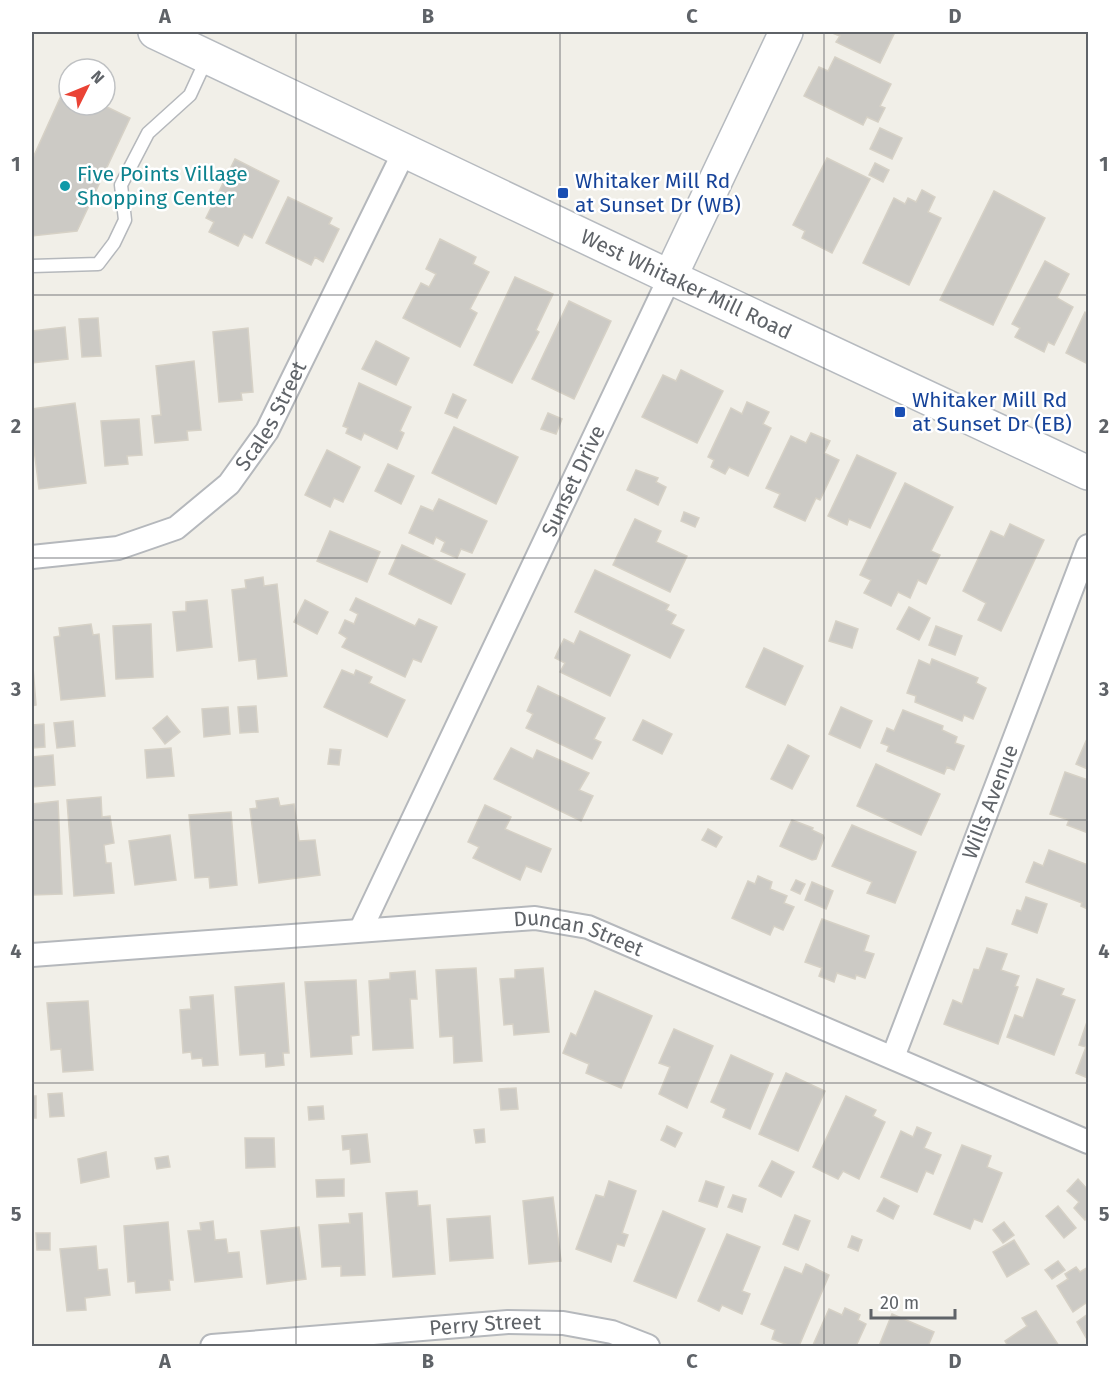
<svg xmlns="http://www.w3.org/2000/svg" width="1120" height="1378" font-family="'Fira Sans',sans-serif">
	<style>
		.building { fill: #cccac5; stroke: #d6d1c6; stroke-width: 1.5 }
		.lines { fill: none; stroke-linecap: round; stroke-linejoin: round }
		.lane-casing { stroke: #b5b8bc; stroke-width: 15 }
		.street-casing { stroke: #b5b8bc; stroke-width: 26 }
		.secondary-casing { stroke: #b6babf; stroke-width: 36 }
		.lane { stroke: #fff; stroke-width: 12 }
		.street { stroke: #fff; stroke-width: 22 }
		.secondary { stroke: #fff; stroke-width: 33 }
		.grid { fill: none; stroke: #5f6368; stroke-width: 1.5; stroke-opacity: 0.55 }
		.culture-dot { fill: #0f9aa8; stroke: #fff; stroke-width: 2 }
		.transit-dot { fill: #1a4fb4; stroke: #fff; stroke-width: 2 }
		.labels { text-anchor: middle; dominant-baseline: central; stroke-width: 5; stroke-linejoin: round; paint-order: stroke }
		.culture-label { font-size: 21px; fill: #0d838f; stroke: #fff; text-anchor: start }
		.transit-label { font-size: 21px; fill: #164399; stroke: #fff; text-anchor: start }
		.street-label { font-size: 21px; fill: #5f6368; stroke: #fff }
		.neatline { fill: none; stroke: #5f6368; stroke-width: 2 }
		.grid-label { font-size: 20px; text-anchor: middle; font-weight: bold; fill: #5f6368 }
	</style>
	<rect width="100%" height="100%" fill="#f1efe8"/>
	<!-- building -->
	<g class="building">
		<polygon points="830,32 895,32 880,63 836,42 840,36"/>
		<polygon points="835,57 891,84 880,106 885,108 878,122 867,117 863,125 804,96 819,67 828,71"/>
		<polygon points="65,87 69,89 69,105 103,105 130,118 77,231 32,236 32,160"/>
		<polygon points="880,128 902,138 892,159 870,149"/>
		<polygon points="827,158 870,179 832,253 802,238 805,231 793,225"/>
		<polygon points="235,159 279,181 252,238 244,234 238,246 209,232 214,222 206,218"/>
		<polygon points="875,163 889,170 883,182 869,175"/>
		<polygon points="922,190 935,197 928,212 941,218 909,285 863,263 894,198 905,204 908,198 916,202"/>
		<polygon points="994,191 1045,218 993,325 940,300"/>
		<polygon points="288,197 332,218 329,224 339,229 323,262 315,257 311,265 266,243"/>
		<polygon points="440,239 476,257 473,264 489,272 470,309 477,313 460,347 403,318 421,283 429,287 436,274 426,269"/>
		<polygon points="1045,261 1069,274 1057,298 1073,307 1054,345 1048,342 1044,352 1015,337 1020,328 1012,324"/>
		<polygon points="515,277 553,294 536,330 539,332 512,383 474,365"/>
		<polygon points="569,301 611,321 574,399 532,379"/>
		<polygon points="1085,312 1088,314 1088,364 1066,353"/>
		<polygon points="98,318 101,356 82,357 79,319"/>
		<polygon points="65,327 68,359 32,363 32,331"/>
		<polygon points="248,328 253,392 241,393 242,400 219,402 213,332"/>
		<polygon points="376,341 409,358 396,385 362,369"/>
		<polygon points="194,361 201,430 187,431 188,440 155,443 152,416 161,415 156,366"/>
		<polygon points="681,370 723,391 697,443 642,417 663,375 676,381"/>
		<polygon points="359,383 411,407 400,431 404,433 397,449 364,433 361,440 346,433 348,428 343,426"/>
		<polygon points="453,394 466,400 457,418 445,413"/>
		<polygon points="747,402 769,412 763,424 771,428 748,476 729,467 725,474 711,467 714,460 708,457 731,408 742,414"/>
		<polygon points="75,403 86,483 39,489 32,433 32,409"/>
		<polygon points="548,413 562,419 556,434 541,429"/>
		<polygon points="139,419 142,455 127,456 128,464 105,466 101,421"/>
		<polygon points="454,427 518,457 496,504 432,473"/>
		<polygon points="811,433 830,441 824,453 839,460 820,500 816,498 805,521 774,507 780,494 766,488 791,436 806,443"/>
		<polygon points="327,450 360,467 343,502 334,498 330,507 305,495"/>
		<polygon points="857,455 896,473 870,528 849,519 847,525 828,516"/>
		<polygon points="388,464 414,476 401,504 375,491"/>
		<polygon points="636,470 658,478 656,482 666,487 658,505 627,490"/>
		<polygon points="905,483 953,507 931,551 940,555 926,584 918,580 910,598 898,592 891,606 864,593 871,580 860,575"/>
		<polygon points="439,499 487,521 472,553 461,549 457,558 441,551 445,542 436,537 433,544 409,533 421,506 433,511"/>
		<polygon points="684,512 699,518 695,527 681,521"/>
		<polygon points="635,519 661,531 656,542 687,556 670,592 613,565"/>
		<polygon points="1010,524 1044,540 1001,631 978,620 986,603 963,591 991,531 1004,537"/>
		<polygon points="330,531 380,552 367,582 317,561"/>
		<polygon points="402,545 465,574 451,604 389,574"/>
		<polygon points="595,570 669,605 666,610 676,615 671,624 684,630 670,658 575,612"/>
		<polygon points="263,577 264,586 277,584 287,676 258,679 256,659 239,661 232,590 246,588 245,580"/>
		<polygon points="356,598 415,626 419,619 437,627 421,662 413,659 405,677 342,647 347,638 339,633 345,620 354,624 358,614 350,610"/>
		<polygon points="207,600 212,647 177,651 173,612 186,611 186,602"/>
		<polygon points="305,600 328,612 317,634 294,622"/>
		<polygon points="909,607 930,618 919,640 897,629"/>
		<polygon points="836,621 858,629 852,648 829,641"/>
		<polygon points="91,624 93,635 99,634 105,696 61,700 54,637 60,636 59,628"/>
		<polygon points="151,624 153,677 116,679 113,626"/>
		<polygon points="936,626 962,636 955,655 929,645"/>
		<polygon points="580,631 630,655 610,696 560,672 565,663 555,658 558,651 564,639 574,644"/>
		<polygon points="764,648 803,666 785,705 746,687"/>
		<polygon points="32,655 36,705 32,706"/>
		<polygon points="932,659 978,678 976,683 986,688 973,719 964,715 962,721 915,702 916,696 907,693 919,660 930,665"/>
		<polygon points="342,670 354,675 356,670 372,677 369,683 405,700 387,737 324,707"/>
		<polygon points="538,686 605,718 594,739 601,742 592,759 526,728 533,714 527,711"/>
		<polygon points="256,706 258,732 240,733 238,707"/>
		<polygon points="228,707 230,734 204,737 202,709"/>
		<polygon points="841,707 872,721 860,748 829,734"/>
		<polygon points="903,710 943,726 942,730 957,737 955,743 964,746 954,770 947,767 944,774 887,751 889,746 881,743 887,728 894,731"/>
		<polygon points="167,716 180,732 165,744 153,728"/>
		<polygon points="643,720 672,734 662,754 633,740"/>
		<polygon points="73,721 75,746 57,748 54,723"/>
		<polygon points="44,724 45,747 32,748 32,725"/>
		<polygon points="1086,741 1088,743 1088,769 1076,764"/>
		<polygon points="788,745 809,756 792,789 771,779"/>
		<polygon points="171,748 174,776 147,778 145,750"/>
		<polygon points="511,748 533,759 537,750 589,773 579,790 593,796 581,821 494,779"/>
		<polygon points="330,749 341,750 339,765 328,764"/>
		<polygon points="53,755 55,785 32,787 32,757"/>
		<polygon points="876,764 940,794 921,835 857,806"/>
		<polygon points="1065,772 1088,780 1088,833 1067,825 1069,820 1050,814"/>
		<polygon points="101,797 102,817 110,816 114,843 104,845 106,863 111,863 114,893 74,896 67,800"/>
		<polygon points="278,798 280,806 294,804 299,841 315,840 320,875 259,883 250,809 257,808 256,801"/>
		<polygon points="58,801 62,894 32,895 32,804"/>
		<polygon points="485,805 511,817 505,829 551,849 541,872 526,866 520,880 473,858 479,847 468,842"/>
		<polygon points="231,812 237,885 210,888 209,877 195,878 189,815"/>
		<polygon points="792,820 813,828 812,830 823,835 824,838 816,859 812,860 780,846"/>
		<polygon points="852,825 916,852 895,903 867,893 872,882 832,866"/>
		<polygon points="708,829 722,837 716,847 702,840"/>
		<polygon points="170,835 176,880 135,885 129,841"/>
		<polygon points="1049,850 1088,865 1088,909 1081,906 1082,903 1026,882 1034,862 1043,866"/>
		<polygon points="758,876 772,882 770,889 787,896 784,903 794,907 783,930 774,926 770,935 732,918 748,881 755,884"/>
		<polygon points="796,880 805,884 800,894 791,890"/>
		<polygon points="812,882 833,891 826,909 805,900"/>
		<polygon points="1026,897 1047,904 1037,933 1012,924 1017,910 1021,911"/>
		<polygon points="822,919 869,936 864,951 874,954 865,978 856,975 855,979 837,973 834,982 819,976 822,968 805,962"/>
		<polygon points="987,948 1007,954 1001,970 1019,976 1015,986 1018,987 998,1044 944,1024 953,1000 962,1004 974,969 979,970"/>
		<polygon points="476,968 482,1061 454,1063 453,1036 440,1037 436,970"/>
		<polygon points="543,968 549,1032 514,1035 513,1024 504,1025 500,979 515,978 515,970"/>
		<polygon points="415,971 417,999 410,999 413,1048 373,1050 369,981 390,979 390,973"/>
		<polygon points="1037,979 1064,989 1061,995 1075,1000 1054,1055 1007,1037 1015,1015 1023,1018"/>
		<polygon points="356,980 359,1035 351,1036 352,1054 311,1057 305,982"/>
		<polygon points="284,983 289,1053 283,1053 284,1065 266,1067 265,1053 240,1055 235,987"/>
		<polygon points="595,991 652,1016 621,1088 586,1073 589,1064 563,1053 571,1033 576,1036"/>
		<polygon points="213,995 218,1065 203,1066 202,1058 192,1059 191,1052 183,1053 180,1010 191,1009 190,997"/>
		<polygon points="88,1001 93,1070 63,1072 61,1049 51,1050 47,1003"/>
		<polygon points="1088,1019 1088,1078 1076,1073 1086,1047 1079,1045"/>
		<polygon points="674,1029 713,1046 687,1108 659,1094 670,1067 659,1063"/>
		<polygon points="731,1055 773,1074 750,1129 723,1117 726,1109 711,1102"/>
		<polygon points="786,1073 825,1091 798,1151 759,1134"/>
		<polygon points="516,1088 518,1109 501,1110 499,1089"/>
		<polygon points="62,1093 64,1116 50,1117 48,1094"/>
		<rect x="32" y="1096" width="4" height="22"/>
		<polygon points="846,1096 876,1110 873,1116 885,1122 859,1179 843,1171 838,1179 813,1167"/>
		<polygon points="323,1106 324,1119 309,1120 308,1107"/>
		<polygon points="667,1126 682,1133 675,1147 661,1140"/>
		<polygon points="917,1127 931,1133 924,1148 941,1155 933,1174 926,1171 917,1192 881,1177 901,1131 913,1137"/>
		<polygon points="484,1129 485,1142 476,1143 474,1130"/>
		<polygon points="367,1134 370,1162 351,1164 350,1149 343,1150 342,1136"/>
		<polygon points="245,1138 274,1138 275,1167 246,1168"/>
		<polygon points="962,1145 991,1156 987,1167 1002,1173 982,1222 974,1219 970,1229 934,1214"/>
		<polygon points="106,1152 109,1177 81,1183 78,1159"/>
		<polygon points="168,1156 170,1167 157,1169 155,1158"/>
		<polygon points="772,1161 794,1172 781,1197 759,1186"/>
		<polygon points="344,1179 344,1196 317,1197 316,1180"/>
		<polygon points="1078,1179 1088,1190 1088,1216 1085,1220 1074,1208 1079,1202 1067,1191"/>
		<polygon points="609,1181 636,1191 622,1233 628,1235 624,1246 617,1244 611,1262 576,1249 596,1195 604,1197"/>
		<polygon points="706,1181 724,1187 717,1207 699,1201"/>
		<polygon points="417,1191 418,1206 430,1205 435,1274 393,1277 386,1193"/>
		<polygon points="733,1195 746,1199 742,1212 728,1207"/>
		<polygon points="553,1197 561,1261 529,1264 523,1201"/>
		<polygon points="884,1198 899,1206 893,1219 877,1211"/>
		<polygon points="1058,1206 1076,1228 1064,1238 1046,1216"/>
		<polygon points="663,1211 705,1229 676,1298 634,1281"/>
		<polygon points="362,1213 365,1275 341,1276 341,1266 322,1267 319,1225 350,1223 349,1214"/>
		<polygon points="795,1215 810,1221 798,1250 783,1244"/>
		<polygon points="490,1216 493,1258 450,1261 447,1219"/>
		<polygon points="213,1221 215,1240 226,1239 228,1253 239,1252 242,1277 195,1282 188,1231 201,1230 200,1223"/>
		<polygon points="168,1222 173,1280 169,1280 170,1290 136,1293 135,1281 128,1282 124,1226"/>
		<polygon points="1004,1222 1014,1235 1003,1243 993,1230"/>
		<polygon points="299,1227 306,1279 267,1284 261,1231"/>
		<polygon points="36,1233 50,1233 50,1250 37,1250"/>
		<polygon points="727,1234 760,1247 742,1291 750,1294 742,1314 722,1305 719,1311 698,1301"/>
		<polygon points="852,1236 862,1240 858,1251 848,1247"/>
		<polygon points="1014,1240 1029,1264 1007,1277 993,1252"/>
		<polygon points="96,1246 98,1270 107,1269 110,1295 85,1298 86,1310 67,1311 60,1249"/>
		<polygon points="1058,1261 1065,1270 1052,1279 1045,1270"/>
		<polygon points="806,1264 829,1275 799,1346 791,1346 772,1339 775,1330 761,1324 785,1267 802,1274"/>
		<polygon points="1076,1267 1080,1272 1088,1267 1088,1307 1086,1303 1073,1312 1057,1286 1068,1279 1065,1274"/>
		<polygon points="845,1308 860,1315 858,1320 866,1324 856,1346 813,1345 829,1309 842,1315"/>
		<polygon points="1036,1311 1059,1346 1008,1346 1005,1341 1027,1326 1022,1318"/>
		<polygon points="892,1314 934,1332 928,1346 879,1346"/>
		<polygon points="1088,1314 1088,1341 1077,1322"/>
	</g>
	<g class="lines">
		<!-- lane casing -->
		<g class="lane-casing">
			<polyline id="lane" points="32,266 98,264 114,243 125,220 121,185 148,133 190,95 207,58"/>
		</g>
		<!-- street casing -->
		<g class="street-casing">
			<g id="street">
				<path id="s1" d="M32 557 118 548 176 528 229 484 267 431 405 150"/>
				<path id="s2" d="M361 929 670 277"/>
				<path id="s3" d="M32 955 535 918 588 927 1088 1142"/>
				<path id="s4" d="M893 1057 1088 546"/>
				<path id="s5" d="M212 1346 508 1322 563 1323 612 1332 648 1346"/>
			</g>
		</g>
		<!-- secondary casing -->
		<g class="secondary-casing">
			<g id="secondary">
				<path id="s6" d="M155 32 670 277 1088 473"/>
				<polyline points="670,277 786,32"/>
			</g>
		</g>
		<!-- lane -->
		<use href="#lane" class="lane"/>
		<!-- street -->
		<use href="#street" class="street"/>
		<!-- secondary -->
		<use href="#secondary" class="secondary"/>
	</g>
	<!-- grid -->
	<path class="grid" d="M296 32V1346M560 32V1346M824 32V1346M32 295H1088M32 558H1088M32 820H1088M32 1083H1088"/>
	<!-- markers -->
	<circle class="culture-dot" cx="65" cy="186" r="6"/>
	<g class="transit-dot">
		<rect x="557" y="187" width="12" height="12" rx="3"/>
		<rect x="894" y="406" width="12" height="12" rx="3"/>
	</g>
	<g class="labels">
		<!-- culture labels -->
		<g class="culture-label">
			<text x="77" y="174">Five Points Village<tspan x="77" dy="24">Shopping Center</tspan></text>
		</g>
		<!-- transit labels -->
		<g class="transit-label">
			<text x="575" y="181">Whitaker Mill Rd<tspan x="575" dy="24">at Sunset Dr (WB)</tspan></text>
			<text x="912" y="400">Whitaker Mill Rd<tspan x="912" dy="24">at Sunset Dr (EB)</tspan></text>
		</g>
		<!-- street labels -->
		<g class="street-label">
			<text stroke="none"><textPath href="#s6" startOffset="588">West Whitaker Mill Road</textPath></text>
			<text stroke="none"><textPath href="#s1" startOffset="297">Scales Street</textPath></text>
			<text stroke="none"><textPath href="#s2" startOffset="496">Sunset Drive</textPath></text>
			<text stroke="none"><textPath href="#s4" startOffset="273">Wills Avenue</textPath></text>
			<text stroke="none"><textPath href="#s3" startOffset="550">Duncan Street</textPath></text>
			<text stroke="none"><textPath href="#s5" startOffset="274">Perry Street</textPath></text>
		</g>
	</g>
	<!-- border -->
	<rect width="1120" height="1378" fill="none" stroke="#ffffff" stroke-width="66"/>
	<!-- north arrow -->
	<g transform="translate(87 87) rotate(47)"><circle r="28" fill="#ffffff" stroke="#bfc1c3" stroke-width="1.5"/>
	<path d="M0-4.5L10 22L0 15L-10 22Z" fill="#ea4335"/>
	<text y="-9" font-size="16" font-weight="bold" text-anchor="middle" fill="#5f6368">N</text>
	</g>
	<!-- scale -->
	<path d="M871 1309v9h84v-9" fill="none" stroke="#5f6368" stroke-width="3"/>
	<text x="880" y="1309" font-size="18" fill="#5f6368" stroke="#ffffff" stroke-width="4.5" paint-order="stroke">20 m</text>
	<rect x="33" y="33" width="1054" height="1312" class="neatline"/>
	<g class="grid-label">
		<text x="165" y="23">A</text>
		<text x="428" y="23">B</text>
		<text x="692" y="23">C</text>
		<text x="955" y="23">D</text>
		<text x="16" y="171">1</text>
		<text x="1104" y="171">1</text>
		<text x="16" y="433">2</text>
		<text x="1104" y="433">2</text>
		<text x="16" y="696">3</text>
		<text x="1104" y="696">3</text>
		<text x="16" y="958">4</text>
		<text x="1104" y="958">4</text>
		<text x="16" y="1221">5</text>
		<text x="1104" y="1221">5</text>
		<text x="165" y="1368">A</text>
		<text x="428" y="1368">B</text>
		<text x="692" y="1368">C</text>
		<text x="955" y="1368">D</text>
	</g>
</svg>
